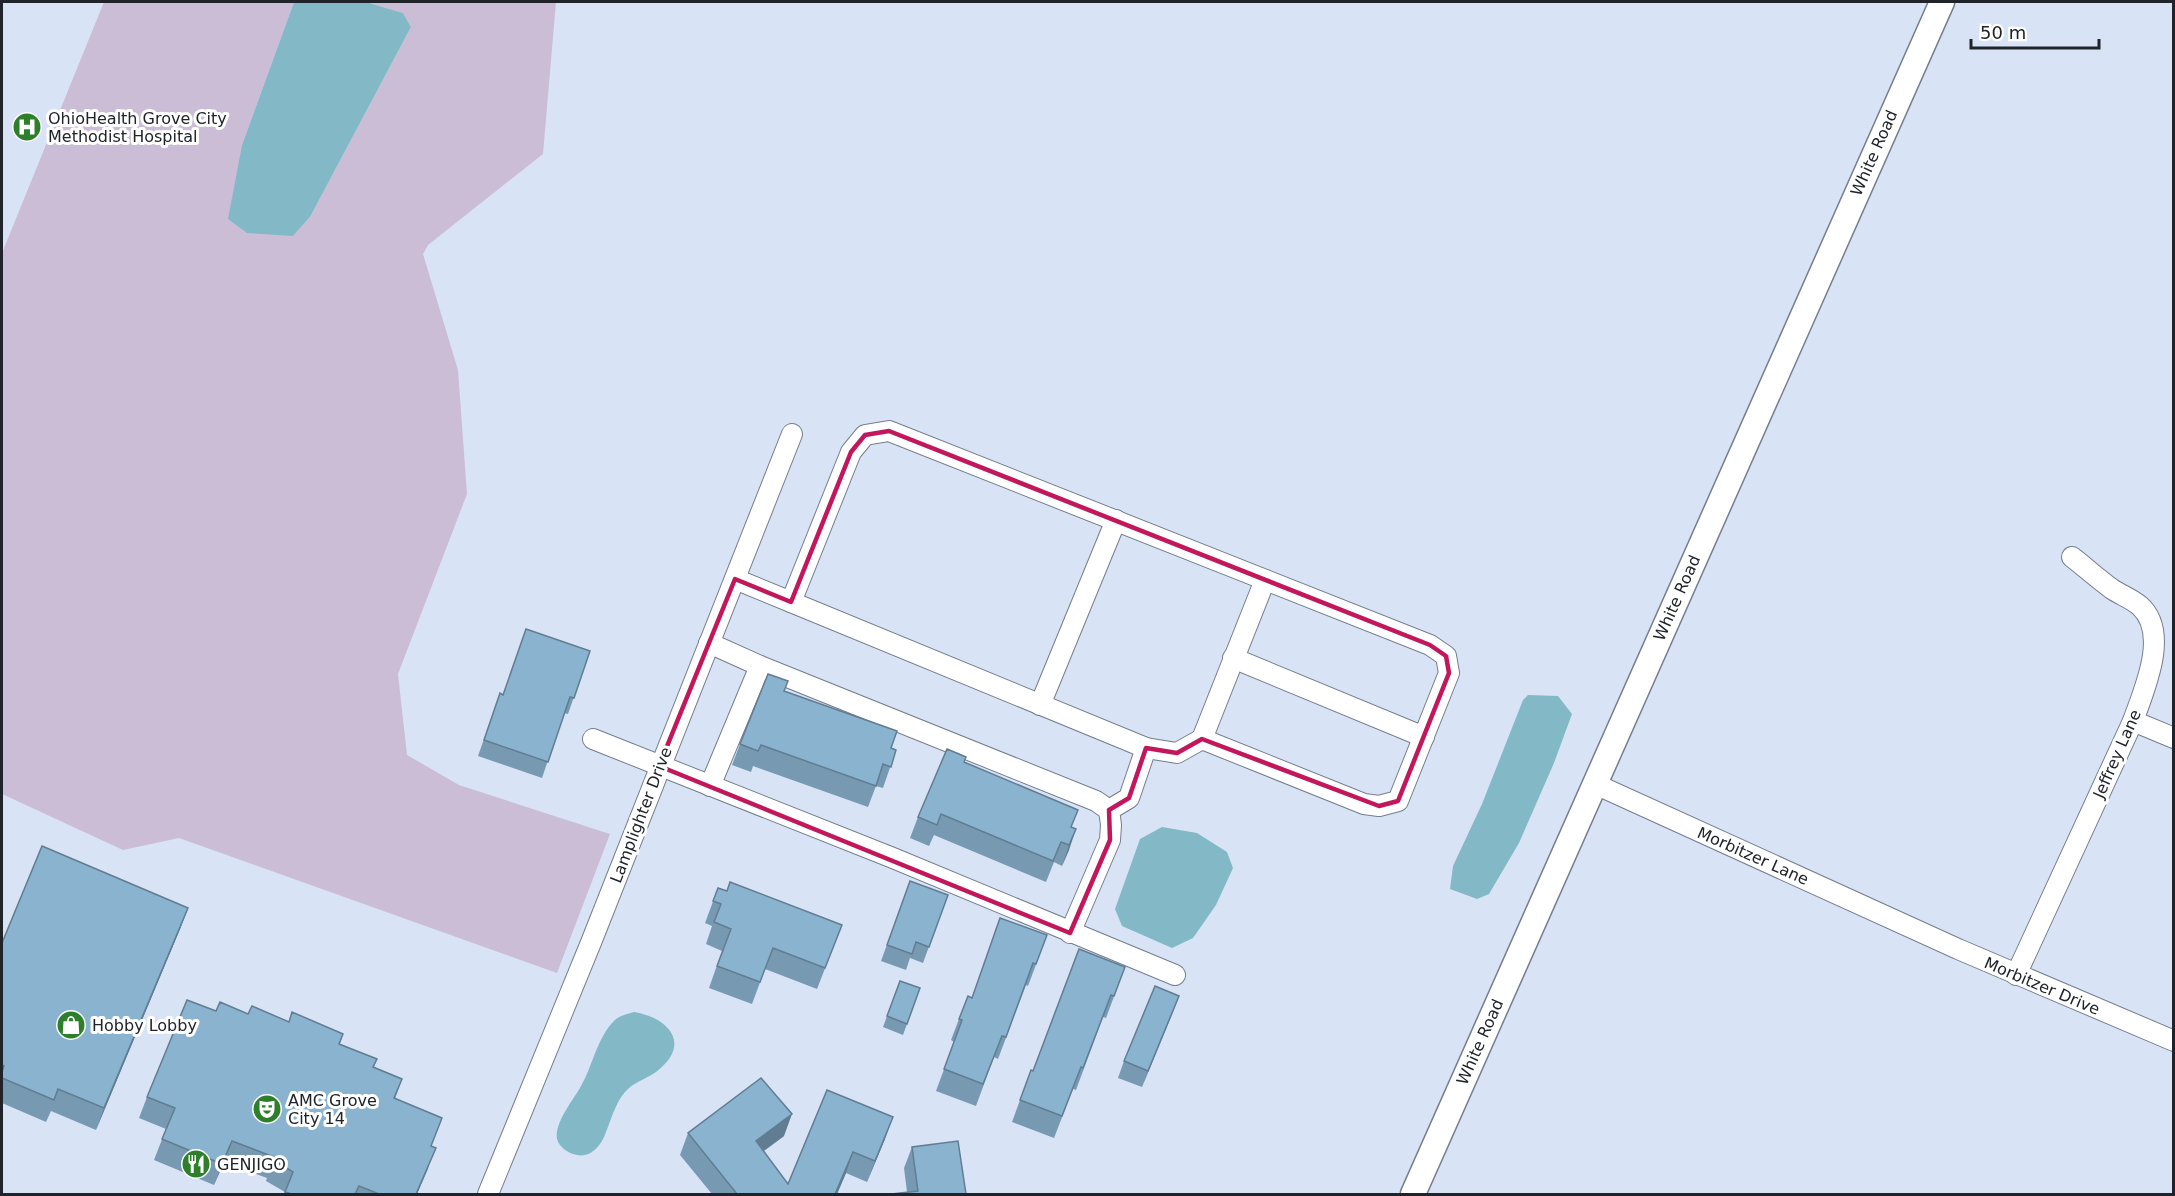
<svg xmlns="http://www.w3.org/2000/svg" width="2175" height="1196" font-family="'DejaVu Sans',sans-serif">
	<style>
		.green { fill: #ccbdd7 }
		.water { fill: #83b9c6 }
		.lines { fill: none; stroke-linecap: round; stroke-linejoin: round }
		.minor-casing { stroke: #757e8f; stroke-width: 22 }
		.tertiary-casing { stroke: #757e8f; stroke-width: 27 }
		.minor { stroke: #fff; stroke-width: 20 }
		.tertiary { stroke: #fff; stroke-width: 24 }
		.wall { fill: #779ab2 }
		.shaded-wall { fill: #617d91 }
		.building { fill: #8ab3cf; stroke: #617d91; stroke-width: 1.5 }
		.marked { fill: none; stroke: #c2185b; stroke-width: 4.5; stroke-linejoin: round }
		.labels { text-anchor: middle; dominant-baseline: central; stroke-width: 6; stroke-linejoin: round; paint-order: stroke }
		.poi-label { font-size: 16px; fill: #20242a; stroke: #fff; text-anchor: start }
		.street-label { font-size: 16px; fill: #20242a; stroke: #fff }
	</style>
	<rect width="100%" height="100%" fill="#d9e3f6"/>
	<!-- green -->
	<polygon class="green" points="104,2 294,2 242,145 293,236 310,217 411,27 403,13 366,2 556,2 543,154 428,245 423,254 458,370 467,494 398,674 407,755 459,785 610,834 557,973 179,838 123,850 2,794 2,253"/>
	<!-- water -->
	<g class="water">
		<polygon points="294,2 366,2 403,13 411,27 310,217 293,236 247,233 228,219 242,145"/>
		<polygon points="1528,695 1558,696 1572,714 1554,763 1519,843 1489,894 1477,899 1450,889 1453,866 1482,804 1523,700"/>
		<polygon points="1162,827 1197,833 1227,852 1233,868 1216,905 1193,938 1172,948 1122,926 1115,909 1140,839"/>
		<path d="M634 1012C670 1018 692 1045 656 1072 648 1078 637 1081 629 1088 617 1098 612 1117 606 1132 602 1144 592 1158 577 1155 569 1154 559 1147 557 1139 554 1123 574 1099 581 1086 593 1065 597 1038 614 1021 618 1016 627 1014 634 1012Z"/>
	</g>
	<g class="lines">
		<!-- minor casing -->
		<g class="minor-casing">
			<g id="minor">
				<polyline points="735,579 791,602 851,452 865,435 889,431 1430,645 1446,656 1449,673 1398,801 1379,806 1364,804 1202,739 1177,753 1146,748 1129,798 1109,810"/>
				<polyline points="791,602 1146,748"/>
				<polyline points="709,643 760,666 1096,801 1109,810 1111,825 1110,840 1070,933"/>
				<polyline points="1233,658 1424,737"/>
				<polyline points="1040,705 1116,520"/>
				<polyline points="2133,721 2174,738"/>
				<polyline points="593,739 893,858 1175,975"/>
				<polyline points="1202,739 1265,580"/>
				<polyline points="1595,784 1958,949 2174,1041"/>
				<polyline points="710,786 760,666"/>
				<path d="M2016 975 2133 721C2144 690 2170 633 2140 606 2132 599 2121 595 2112 589 2098 579 2085 567 2072 557"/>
				<polyline points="488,1194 592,940 792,434"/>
			</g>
		</g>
		<!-- tertiary casing -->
		<g class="tertiary-casing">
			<polyline id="tertiary" points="1413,1194 1942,2"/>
		</g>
		<!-- minor -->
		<use href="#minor" class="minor"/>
		<!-- tertiary -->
		<use href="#tertiary" class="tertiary"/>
	</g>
	<!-- wall -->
	<g class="wall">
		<polygon points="590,651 568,714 564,713 542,778 478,756 500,693 503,695"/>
		<polygon points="784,691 891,748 896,750 883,788 876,786 868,807 753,766 751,772 732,765 740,744"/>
		<polygon points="964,762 1072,827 1069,850 1062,866 1054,862 1046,882 934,835 929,846 910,838 918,817"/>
		<polygon points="910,881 948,895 923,963 910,958 906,970 881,961"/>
		<polygon points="718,888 842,925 817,989 765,969 752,1004 709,988 722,951 706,944 712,926 705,923"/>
		<polygon points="188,908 180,929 96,1130 51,1111 46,1122 2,1103 2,943"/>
		<polygon points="1047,935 1028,986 1026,985 998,1059 994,1057 976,1106 936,1091 954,1042 951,1040 959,1019 972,998"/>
		<polygon points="1125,967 1106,1018 1103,1017 1076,1090 1073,1089 1054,1138 1012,1122 1031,1070 1033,1071"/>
		<polygon points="900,981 920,988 903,1035 883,1027"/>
		<polygon points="1179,996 1142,1087 1118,1078 1124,1061"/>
		<polygon points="216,1011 289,1022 343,1034 340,1044 377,1059 374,1067 402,1079 395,1099 432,1146 428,1169 417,1194 284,1194 285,1192 266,1181 267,1178 224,1162 214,1185 154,1160 166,1129 139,1118 147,1097"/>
		<polygon points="827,1090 885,1139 867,1182 846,1173 837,1194 712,1194 680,1155 688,1133 784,1136 764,1151 788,1184"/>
		<polygon points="912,1147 966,1194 907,1192 904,1168"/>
	</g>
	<!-- shaded-wall -->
	<g class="shaded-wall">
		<polygon points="1076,829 1069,850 1062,866 1069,845"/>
		<polygon points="188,908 180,929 96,1130 104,1108"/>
		<polygon points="1179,996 1173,1012 1142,1087 1148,1071"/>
		<polygon points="792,1114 784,1136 748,1162 756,1141"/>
		<polygon points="893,1117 885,1139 867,1182 875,1161"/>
		<polygon points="232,1141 224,1162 214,1185 222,1164"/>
		<polygon points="436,1148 417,1194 416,1194"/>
		<polygon points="853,1152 846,1173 837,1194 835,1194"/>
	</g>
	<!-- building -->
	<g class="building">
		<polygon points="526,629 590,651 574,698 570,697 548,762 484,740 500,693 503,695"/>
		<polygon points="768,674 788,681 784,691 897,731 891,748 896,750 891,767 883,764 876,786 761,745 758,751 740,744"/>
		<polygon points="947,749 966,757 964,762 1078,810 1071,827 1076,829 1069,845 1061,842 1053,861 941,814 937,825 918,817"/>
		<polygon points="42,846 188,908 104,1108 58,1089 54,1100 2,1078 2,1072 4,1066 2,1065 2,943"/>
		<polygon points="910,881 948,895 929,947 916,942 912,954 887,945"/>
		<polygon points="730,882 842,925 825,968 773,948 760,982 717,966 731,929 714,922 721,904 713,901 718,888 727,891"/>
		<polygon points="1000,918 1047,935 1036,964 1033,963 1006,1037 1002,1036 983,1084 944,1069 962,1020 959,1019 968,996 972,998"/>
		<polygon points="1079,949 1125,967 1114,996 1111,995 1083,1068 1081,1067 1062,1116 1020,1100 1031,1070 1033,1071"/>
		<polygon points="900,981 920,988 907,1024 887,1016"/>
		<polygon points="1155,986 1179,996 1148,1071 1124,1061"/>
		<polygon points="187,1000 216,1011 220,1002 248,1014 252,1006 289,1022 292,1012 343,1034 339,1044 377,1059 373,1067 402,1079 394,1098 442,1118 431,1146 436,1148 416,1194 379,1194 359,1186 355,1194 292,1194 285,1192 293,1172 274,1160 274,1157 232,1141 222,1164 162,1139 175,1108 147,1097"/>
		<polygon points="761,1078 792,1114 756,1141 788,1184 827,1090 893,1117 875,1161 853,1152 835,1194 737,1194 688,1133"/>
		<polygon points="958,1141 966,1194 891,1194 918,1191 912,1147"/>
	</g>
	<!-- marked area -->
	<path class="marked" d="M889 431 1430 645 1446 656 1449 673 1398 801 1379 806 1202 739 1177 753 1146 748 1129 798 1109 810 1110 840 1070 933 659 766 735 579 791 602 851 452 865 435Z"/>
	<!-- icons -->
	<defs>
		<g id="hospital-disc" transform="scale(1.5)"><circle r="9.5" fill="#2d7f2b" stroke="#fff"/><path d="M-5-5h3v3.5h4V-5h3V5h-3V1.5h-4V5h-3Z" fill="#fff"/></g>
		<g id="shop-disc" transform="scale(1.5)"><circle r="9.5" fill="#2d7f2b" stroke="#fff"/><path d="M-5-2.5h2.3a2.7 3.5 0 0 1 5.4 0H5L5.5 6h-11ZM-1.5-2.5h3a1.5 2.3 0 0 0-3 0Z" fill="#fff"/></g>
		<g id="theatre-disc" transform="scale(1.5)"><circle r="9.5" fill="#2d7f2b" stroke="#fff"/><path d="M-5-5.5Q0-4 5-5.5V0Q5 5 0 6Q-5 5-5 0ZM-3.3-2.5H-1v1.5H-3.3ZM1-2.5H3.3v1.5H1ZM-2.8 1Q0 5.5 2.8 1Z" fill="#fff"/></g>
		<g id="restaurant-disc" transform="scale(1.5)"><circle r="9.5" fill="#2d7f2b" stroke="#fff"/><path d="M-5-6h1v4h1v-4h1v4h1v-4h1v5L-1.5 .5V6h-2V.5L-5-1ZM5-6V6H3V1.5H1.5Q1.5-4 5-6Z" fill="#fff"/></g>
	</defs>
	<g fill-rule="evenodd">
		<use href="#hospital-disc" x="27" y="127"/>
		<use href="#shop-disc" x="71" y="1025"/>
		<use href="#theatre-disc" x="267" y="1109"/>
		<use href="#restaurant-disc" x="196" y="1164"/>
	</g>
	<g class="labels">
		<!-- poi labels -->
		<g class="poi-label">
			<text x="48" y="118">OhioHealth Grove City<tspan x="48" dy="18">Methodist Hospital</tspan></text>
			<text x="92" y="1025">Hobby Lobby</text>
			<text x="288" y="1100">AMC Grove<tspan x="288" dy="18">City 14</tspan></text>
			<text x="217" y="1164">GENJIGO</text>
		</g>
		<!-- street labels -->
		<g class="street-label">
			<text transform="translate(1874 153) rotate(-66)">White Road</text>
			<text transform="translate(1677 598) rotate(-66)">White Road</text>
			<text transform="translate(2117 754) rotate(-66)">Jeffrey Lane</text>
			<text transform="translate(641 815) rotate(-69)">Lamplighter Drive</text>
			<text transform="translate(1753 856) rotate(24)">Morbitzer Lane</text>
			<text transform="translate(2042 986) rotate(23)">Morbitzer Drive</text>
			<text transform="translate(1480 1042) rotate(-66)">White Road</text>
		</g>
	</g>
	<!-- border -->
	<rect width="2175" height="1196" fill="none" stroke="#20242a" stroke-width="6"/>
	<!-- scale -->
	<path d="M1971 39v9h128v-9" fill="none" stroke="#20242a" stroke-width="3"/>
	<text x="1980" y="39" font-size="18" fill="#20242a" stroke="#ffffff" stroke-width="4.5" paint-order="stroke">50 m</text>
</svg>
